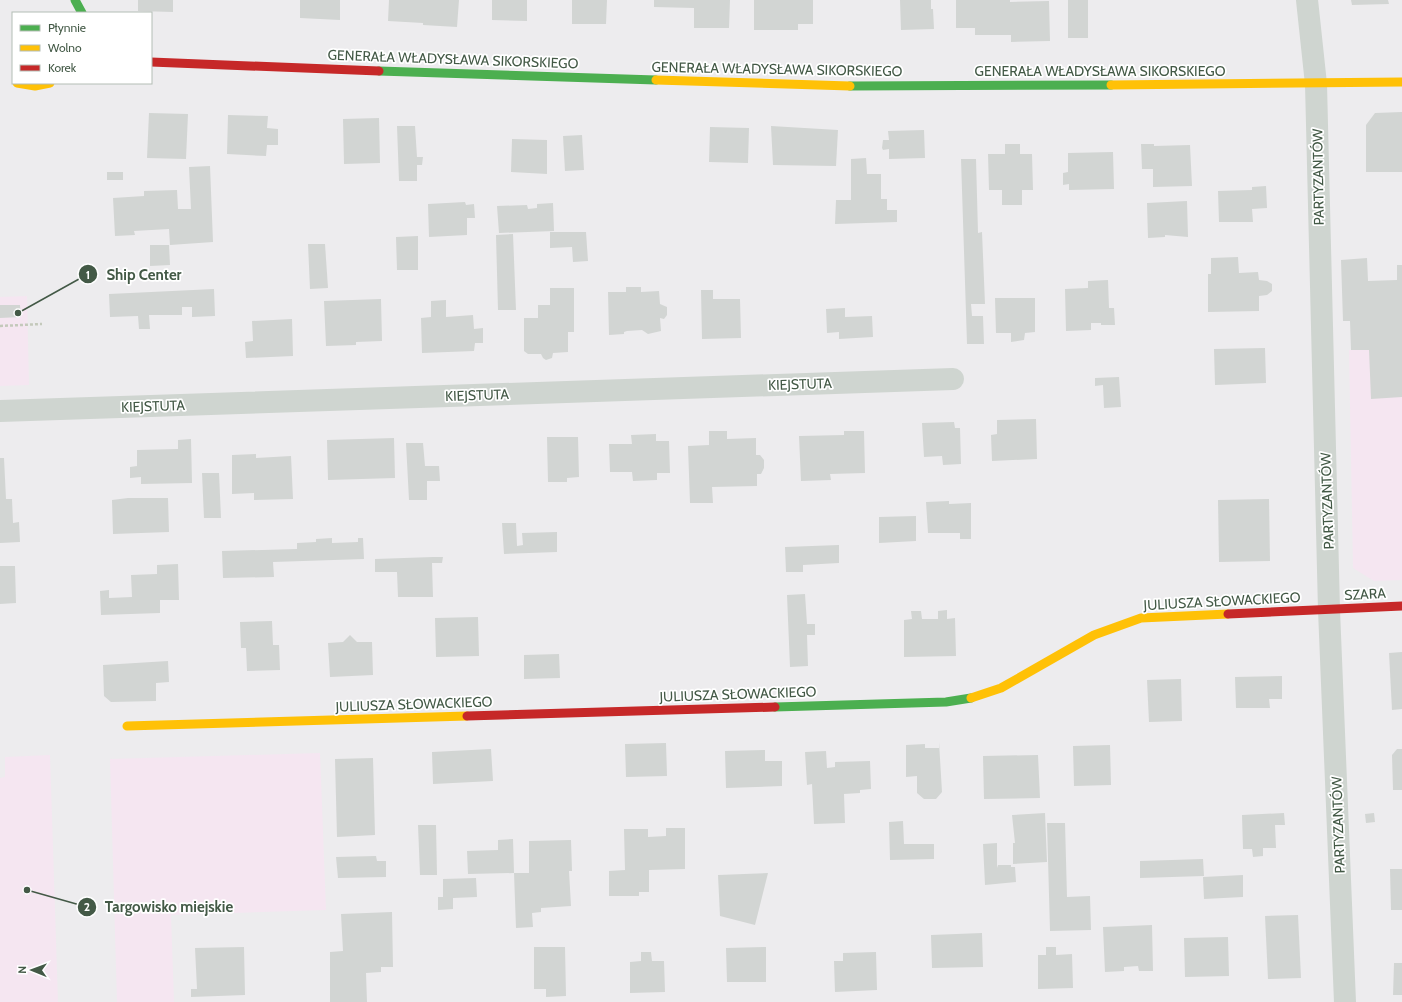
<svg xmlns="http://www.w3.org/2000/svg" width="1402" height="1002" font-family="Cabin,sans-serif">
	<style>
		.commercial { fill: #f5e6f1 }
		.building { fill: #d2d5d3 }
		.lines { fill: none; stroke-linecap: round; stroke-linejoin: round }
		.path { stroke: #c4c9bb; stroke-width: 2.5; stroke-dasharray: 3 2; stroke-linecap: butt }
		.street { stroke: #cfd5d0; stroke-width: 22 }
		.fast { stroke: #4caf50; stroke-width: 9 }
		.slow { stroke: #ffc107; stroke-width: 9 }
		.jam { stroke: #c62828; stroke-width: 9 }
		.labels { text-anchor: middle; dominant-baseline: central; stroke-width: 3.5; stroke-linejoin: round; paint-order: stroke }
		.street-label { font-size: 14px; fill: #435946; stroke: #fff }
		.leader { fill: none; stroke: #435946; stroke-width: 1.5 }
		.callout-dot { fill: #435946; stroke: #fff; stroke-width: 1.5 }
		.mark-label { font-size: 12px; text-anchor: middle; font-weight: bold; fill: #fff }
		.callout-label { font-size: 15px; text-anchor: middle; font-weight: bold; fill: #435946; stroke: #fff; stroke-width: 3.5; stroke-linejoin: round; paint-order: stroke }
	</style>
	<rect width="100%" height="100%" fill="#edecee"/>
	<!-- commercial -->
	<g class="commercial">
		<polygon points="27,296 29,385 0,386 0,297"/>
		<polygon points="1402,349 1402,580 1374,581 1353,568 1349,350"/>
		<polygon points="320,753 326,910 171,915 174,1002 117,1002 110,759"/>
		<polygon points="50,755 58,1002 0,1002 0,778 5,777 5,757"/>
	</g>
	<!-- building -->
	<g class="building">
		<polygon points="138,0 173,0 173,12 138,11"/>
		<polygon points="300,0 340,0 340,20 300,18"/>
		<polygon points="389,0 459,0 457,27 423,25 423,23 388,21"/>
		<polygon points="492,0 527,0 527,21 492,20"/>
		<polygon points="572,0 607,0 606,24 572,24"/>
		<polygon points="654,0 730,0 729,28 694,28 694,8 654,7"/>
		<polygon points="754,0 813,0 813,24 798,24 798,30 754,30"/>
		<polygon points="900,0 931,0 931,9 933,9 934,29 901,30"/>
		<polygon points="956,0 1010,0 1010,2 1049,1 1050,41 1011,42 1011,35 975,35 975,28 956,28"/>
		<rect x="1068" y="0" width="20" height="38"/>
		<polygon points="1351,0 1388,0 1389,4 1352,5"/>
		<polygon points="1402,112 1402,172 1366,172 1366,125 1375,113"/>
		<polygon points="149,113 188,114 186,159 147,158"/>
		<polygon points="228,115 268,116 267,128 278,129 278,145 267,145 266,156 227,154"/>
		<polygon points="379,118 380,163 344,164 343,119"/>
		<polygon points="397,126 415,126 417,157 423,157 422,165 417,165 417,181 399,181"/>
		<polygon points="771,126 838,130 836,166 773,165"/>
		<polygon points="710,127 749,128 748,163 709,162"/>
		<polygon points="924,130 925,158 889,159 889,149 883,150 882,148 883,140 889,140 888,131"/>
		<polygon points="582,135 584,170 565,171 563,136"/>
		<polygon points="512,139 547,140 547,174 511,172"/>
		<polygon points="1005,144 1020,144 1020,154 1032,154 1033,190 1022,190 1022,205 1002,205 1002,190 989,190 988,154 1005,154"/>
		<polygon points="1141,144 1154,144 1154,146 1190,145 1192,186 1153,187 1153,169 1142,169"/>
		<polygon points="1113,152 1114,189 1069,190 1069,184 1063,185 1063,173 1068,172 1068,153"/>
		<polygon points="866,158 867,174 881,174 881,199 887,199 887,210 897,210 897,222 835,224 836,200 851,200 851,159"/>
		<polygon points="961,159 976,159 978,233 982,232 985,304 971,304 972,316 983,316 984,344 967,344"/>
		<polygon points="210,166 213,242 170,245 169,229 134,231 135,235 115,236 113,198 144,196 144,191 177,190 178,209 191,209 189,167"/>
		<rect x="107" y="172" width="16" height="8"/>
		<polygon points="1266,186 1267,208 1252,209 1253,222 1219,222 1218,191 1252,190 1252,187"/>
		<polygon points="1187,201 1188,237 1165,235 1165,237 1148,238 1147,203"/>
		<polygon points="465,202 466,205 474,204 475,218 467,218 467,235 429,237 428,204"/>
		<polygon points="553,203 554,231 499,233 497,206 527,205 528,209 537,208 537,204"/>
		<polygon points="550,232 586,232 588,261 573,262 572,247 550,248"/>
		<polygon points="513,234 516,310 498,310 496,235"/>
		<polygon points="418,236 418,270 397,270 396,237"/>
		<polygon points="308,244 325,244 328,288 310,289"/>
		<polygon points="150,245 169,245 170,265 150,266"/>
		<polygon points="1238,257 1239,273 1258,272 1259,280 1267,281 1272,284 1272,291 1267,295 1259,296 1259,311 1208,312 1208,274 1211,274 1211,258"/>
		<polygon points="1367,258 1368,281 1397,280 1397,265 1402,265 1402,397 1371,399 1369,350 1351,350 1350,321 1343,321 1341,260"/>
		<polygon points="1108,280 1109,308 1114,308 1115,325 1101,325 1101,323 1091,323 1091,330 1066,331 1065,289 1088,288 1088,281"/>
		<polygon points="626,287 641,287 641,292 659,291 660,304 667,307 667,315 664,319 660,318 661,331 648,334 642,330 627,331 624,332 624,334 609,335 608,292 626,292"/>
		<polygon points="550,288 574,288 574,332 568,332 568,352 553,353 552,358 546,360 543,358 541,354 528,354 524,351 524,318 538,318 538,305 550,305"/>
		<polygon points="214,289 215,316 192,317 192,307 182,307 182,315 149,315 150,329 139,329 138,316 110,317 109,294"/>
		<polygon points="701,290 713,290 713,299 740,299 741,338 702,339"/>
		<polygon points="995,298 1035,298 1035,332 1025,333 1024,340 1011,342 1011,333 996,333"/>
		<polygon points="381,299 382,341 356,342 356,345 326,346 324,301"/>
		<polygon points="446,300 446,317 473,315 474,329 483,328 483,343 475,343 474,351 422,353 421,318 431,317 431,301"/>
		<polygon points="0,305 20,305 21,317 0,318"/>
		<polygon points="845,308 845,317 872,316 873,337 839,339 839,332 827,333 826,309"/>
		<polygon points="292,319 293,356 246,358 245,342 253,341 252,321"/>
		<polygon points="1265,348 1266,383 1215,385 1214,349"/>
		<polygon points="1119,377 1121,407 1104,408 1103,385 1095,386 1095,378"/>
		<polygon points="1036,419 1037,459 992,461 991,435 997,434 997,420"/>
		<polygon points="954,422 955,428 960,428 961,464 943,465 942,456 924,457 922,423"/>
		<polygon points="709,431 727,431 727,439 756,438 756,455 760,455 764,460 764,468 761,474 757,474 757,486 712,487 713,503 690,503 688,446 709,445"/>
		<polygon points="844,431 864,431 865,473 830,474 831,480 801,481 799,436 844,435"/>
		<polygon points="656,434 656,441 669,441 670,473 657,473 657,480 633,481 632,472 610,472 609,444 632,444 631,435"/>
		<polygon points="547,437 578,437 579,477 567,478 567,482 548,482"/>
		<polygon points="394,438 395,478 328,480 327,440"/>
		<polygon points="191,439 192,483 141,484 141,477 130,478 130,467 137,466 137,450 178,449 178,440"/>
		<polygon points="406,443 423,443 425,466 439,466 440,481 427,481 427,500 409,500"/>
		<polygon points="256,454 256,458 291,456 293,499 254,500 254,493 232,494 232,455"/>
		<polygon points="0,458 4,458 6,499 12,499 13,523 19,522 20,542 0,543"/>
		<polygon points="202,473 219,473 221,518 204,518"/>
		<polygon points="128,498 168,498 169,532 113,534 112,500"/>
		<polygon points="1269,499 1270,561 1219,562 1218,500"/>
		<polygon points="949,501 949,504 971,503 971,539 960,539 960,533 928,533 926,502"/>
		<polygon points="916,516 916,541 879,543 879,517"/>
		<polygon points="502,523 516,523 517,546 523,545 522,533 557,532 557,552 504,554"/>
		<polygon points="332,538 332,543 358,542 358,538 363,538 364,559 273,562 274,577 223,578 222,551 297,549 297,543 316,542 316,539"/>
		<polygon points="839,545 839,563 803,565 803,572 786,572 785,547"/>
		<polygon points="433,557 443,557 442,563 432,563 433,597 398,597 397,572 375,572 375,559"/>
		<polygon points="178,564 179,600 160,600 160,613 101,615 100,591 109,590 109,598 132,597 131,575 157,574 157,565"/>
		<polygon points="0,566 15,566 16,603 0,604"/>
		<polygon points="805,594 807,624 815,624 815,635 807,635 808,666 790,667 787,595"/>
		<polygon points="947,610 947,619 955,618 956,656 904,657 904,620 912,619 911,611 921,611 922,619 938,619 938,611"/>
		<polygon points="478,617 479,656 436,657 435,618"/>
		<polygon points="272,621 273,645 279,645 280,670 247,671 246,648 241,648 240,622"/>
		<polygon points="350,635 357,642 372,642 373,675 330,677 328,643 343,642"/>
		<polygon points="1402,652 1402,709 1392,710 1389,653"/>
		<polygon points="559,654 560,678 524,679 524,655"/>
		<polygon points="168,661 169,682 156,683 156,701 111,702 104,696 103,665"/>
		<polygon points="1282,676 1282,699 1269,699 1270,708 1236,708 1235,677"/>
		<polygon points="1181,679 1182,721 1149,722 1147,680"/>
		<polygon points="939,742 942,792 936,799 924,799 917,793 917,776 906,777 906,745 925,744 925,748 939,748"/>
		<polygon points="666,743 667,776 626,777 625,744"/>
		<polygon points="1110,745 1111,785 1074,786 1073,746"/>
		<polygon points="491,749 493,781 433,784 432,752"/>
		<polygon points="1397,749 1402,749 1402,790 1393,790 1392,755"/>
		<polygon points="765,750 765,761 782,761 782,786 726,788 725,751"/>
		<polygon points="826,751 827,768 835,767 835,762 870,761 871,789 860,790 860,793 844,794 845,823 814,824 812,784 807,785 805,752"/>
		<polygon points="1038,755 1040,798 984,799 983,756"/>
		<polygon points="373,758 375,835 337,837 335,759"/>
		<polygon points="1045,813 1047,862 1013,864 1013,843 1015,843 1012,815"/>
		<polygon points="1284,813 1285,825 1275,825 1276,848 1263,848 1263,856 1253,857 1252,849 1243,849 1242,815"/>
		<polygon points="1374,813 1375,822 1366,823 1365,814"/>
		<polygon points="903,821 904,844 934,844 934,859 890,860 889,822"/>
		<polygon points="1047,823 1065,823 1067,897 1090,896 1091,930 1050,931"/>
		<polygon points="418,825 436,825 437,875 420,875"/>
		<polygon points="666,828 685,828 685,869 649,870 649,892 639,892 639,896 609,896 609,871 625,870 624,829 648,829 648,837 666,836"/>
		<polygon points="513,839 514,873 468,874 467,851 498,850 498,840"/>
		<polygon points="571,840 572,871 569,871 571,906 541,908 541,912 532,913 533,927 516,928 514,873 529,873 529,841"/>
		<polygon points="997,843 997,868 998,865 1011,865 1011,867 1015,867 1016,882 985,885 983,844"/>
		<polygon points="376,856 377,861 386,861 386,877 338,878 336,857"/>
		<polygon points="1203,859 1204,876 1140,878 1140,861"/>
		<polygon points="1390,869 1402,869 1402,910 1391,910"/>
		<polygon points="768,873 755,925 720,916 718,875"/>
		<polygon points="1243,875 1243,897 1204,899 1203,877"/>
		<polygon points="476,878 477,897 453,898 453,909 438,910 438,897 443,897 443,879"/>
		<polygon points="392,912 393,967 381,967 381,972 366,973 367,1002 330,1002 330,952 343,951 341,914"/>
		<polygon points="1298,915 1301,978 1268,979 1265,916"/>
		<polygon points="1152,925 1153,971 1139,971 1138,966 1124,967 1124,971 1105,972 1103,927"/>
		<polygon points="982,933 983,967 932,968 931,935"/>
		<polygon points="1228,937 1229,976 1185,977 1184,938"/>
		<polygon points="244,947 245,995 191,997 191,989 197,989 195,948"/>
		<polygon points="534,947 565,947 566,996 546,997 546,989 534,989"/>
		<polygon points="766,947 766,982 727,982 726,948"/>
		<polygon points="1046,947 1056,947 1056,955 1072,954 1073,988 1038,989 1038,955 1046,955"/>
		<polygon points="641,952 651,952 652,961 664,961 665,992 630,993 630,962 641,961"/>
		<polygon points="876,952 877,990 835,992 834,961 843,961 843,953"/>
		<polygon points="1394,963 1402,963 1402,995 1393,995"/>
	</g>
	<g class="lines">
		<!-- path -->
		<polyline class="path" points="0,326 42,324"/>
		<!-- street -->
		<g class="street">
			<polyline points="1307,0 1316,84 1329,610 1345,1002"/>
			<polyline points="0,411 953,379"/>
		</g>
		<!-- fast -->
		<g class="fast">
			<polyline points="75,0 82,13"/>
			<polyline points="379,71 656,80"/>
			<polyline points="850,86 1111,85"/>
			<polyline points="775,707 946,702 971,698"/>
		</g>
		<!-- slow -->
		<g class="slow">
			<polyline points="656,80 850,86"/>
			<polyline points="17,83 35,86 50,83"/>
			<polyline points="1111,85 1402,82"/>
			<polyline points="971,698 1001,688 1094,635 1141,618 1228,614"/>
			<polyline points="127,726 467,716"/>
		</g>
		<!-- jam -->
		<g class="jam">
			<polyline points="151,62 379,71"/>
			<polyline points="1228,614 1402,606"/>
			<polyline points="467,716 775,707"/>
		</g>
	</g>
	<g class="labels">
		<!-- street labels -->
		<g class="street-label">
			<text transform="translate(453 59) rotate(2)">GENERAŁA WŁADYSŁAWA SIKORSKIEGO</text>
			<text transform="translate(777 69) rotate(1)">GENERAŁA WŁADYSŁAWA SIKORSKIEGO</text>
			<text x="1100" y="71">GENERAŁA WŁADYSŁAWA SIKORSKIEGO</text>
			<text transform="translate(1318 177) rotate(-91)">PARTYZANTÓW</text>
			<text transform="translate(800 384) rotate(-2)">KIEJSTUTA</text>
			<text transform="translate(477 395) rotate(-2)">KIEJSTUTA</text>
			<text transform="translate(153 406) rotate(-2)">KIEJSTUTA</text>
			<text transform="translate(1327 501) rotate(-92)">PARTYZANTÓW</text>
			<text transform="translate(1365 594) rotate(-3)">SZARA</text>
			<text transform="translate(1222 601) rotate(-3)">JULIUSZA SŁOWACKIEGO</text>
			<text transform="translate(738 694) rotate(-2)">JULIUSZA SŁOWACKIEGO</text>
			<text transform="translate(414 704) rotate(-2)">JULIUSZA SŁOWACKIEGO</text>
			<text transform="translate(1338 825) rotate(-92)">PARTYZANTÓW</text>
		</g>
	</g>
	<!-- callouts -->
	<path class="leader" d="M18 313L88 274M27 890L87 907"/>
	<g class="callout-dot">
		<circle cx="18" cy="313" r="4"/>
		<circle cx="27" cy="890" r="4"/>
		<circle cx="88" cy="274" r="10"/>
		<circle cx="87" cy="907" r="10"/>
	</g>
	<g class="mark-label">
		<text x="88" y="279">1</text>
		<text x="87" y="911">2</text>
	</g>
	<g class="callout-label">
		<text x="144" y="280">Ship Center</text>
		<text x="169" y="912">Targowisko miejskie</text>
	</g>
	<!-- legend -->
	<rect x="12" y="12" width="140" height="72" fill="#ffffff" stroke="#b4bdb5"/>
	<rect x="20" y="25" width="20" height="6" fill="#4caf50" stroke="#b4bdb5"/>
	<text x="48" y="32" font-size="12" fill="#435946">Płynnie</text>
	<rect x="20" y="45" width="20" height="6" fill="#ffc107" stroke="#b4bdb5"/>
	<text x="48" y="52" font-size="12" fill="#435946">Wolno</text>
	<rect x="20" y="65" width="20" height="6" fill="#c62828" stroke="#b4bdb5"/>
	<text x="48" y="72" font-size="12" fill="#435946">Korek</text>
	<!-- north arrow -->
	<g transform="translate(32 970) rotate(271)" stroke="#ffffff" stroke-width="3" paint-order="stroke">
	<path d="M0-3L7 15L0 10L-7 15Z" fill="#435946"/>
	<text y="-6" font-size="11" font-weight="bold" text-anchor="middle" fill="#435946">N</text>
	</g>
</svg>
